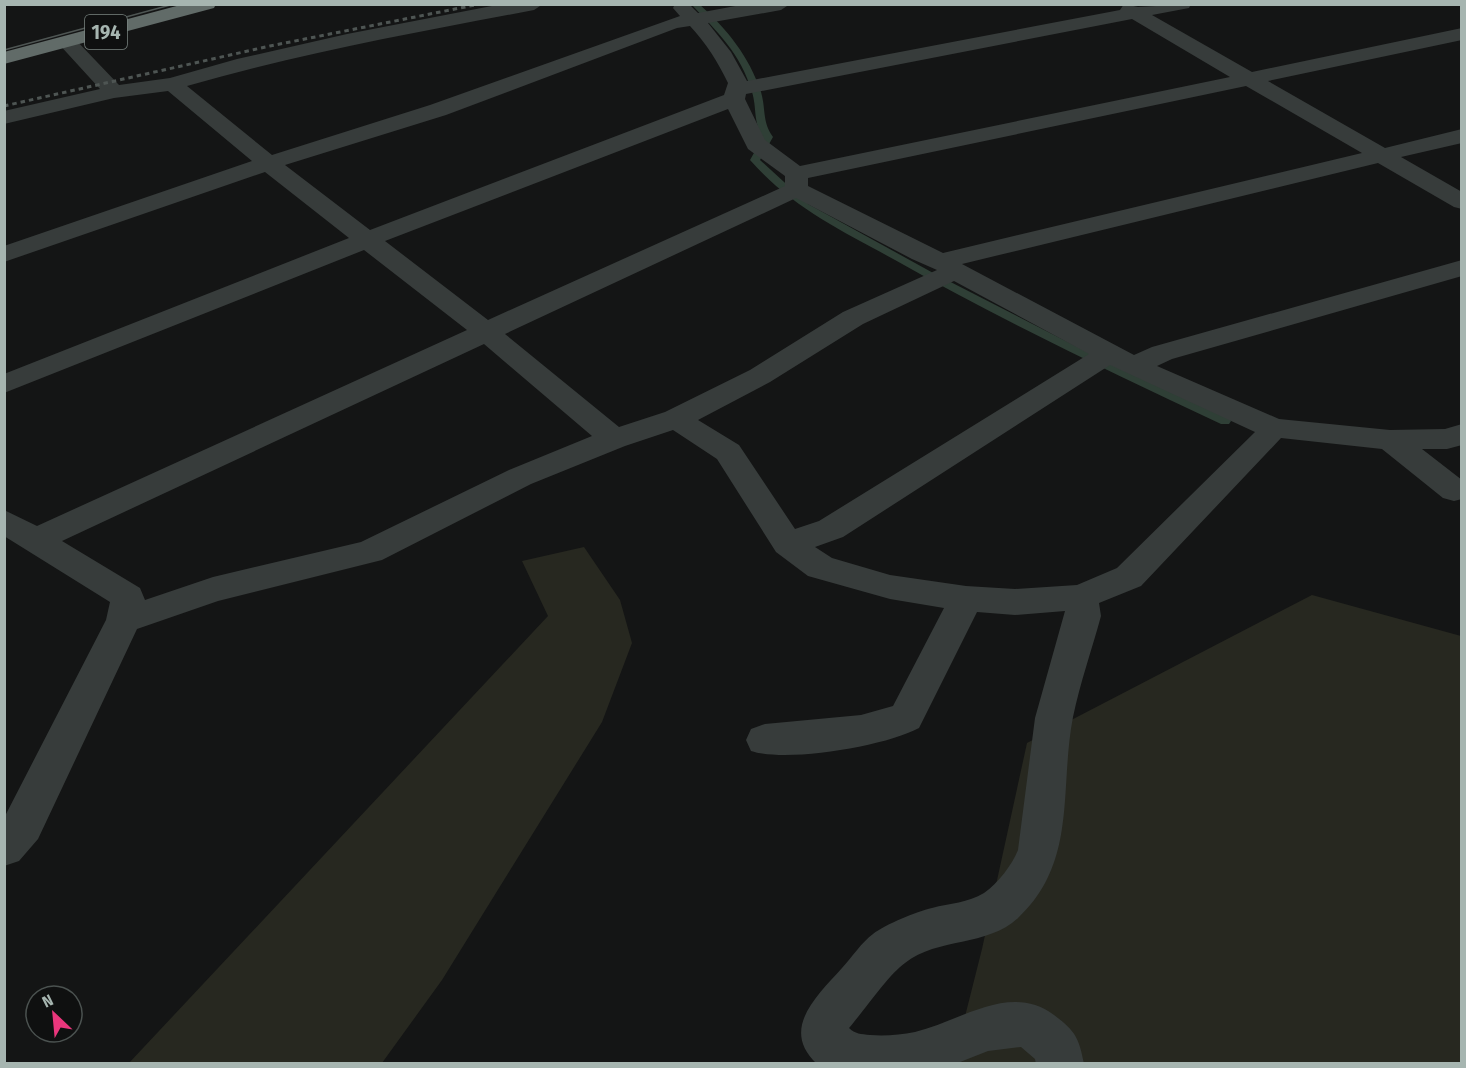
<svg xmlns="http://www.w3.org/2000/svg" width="1466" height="1068" font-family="'Fira Sans Condensed',sans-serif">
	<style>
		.green { fill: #272820 }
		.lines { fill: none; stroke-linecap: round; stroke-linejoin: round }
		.stream { fill: #2f3f36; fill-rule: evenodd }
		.minor { fill: #373c3b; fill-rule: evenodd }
		.highway { fill: #616b68; fill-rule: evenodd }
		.tram { stroke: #4e5553; stroke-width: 1.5 }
		.rail { stroke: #4e5553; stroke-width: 3; stroke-dasharray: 4.5 4; stroke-linecap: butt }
		.labels { text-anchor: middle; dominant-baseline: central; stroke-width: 4.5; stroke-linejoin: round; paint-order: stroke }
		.shield { fill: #0f1010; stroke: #798480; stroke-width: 1.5 }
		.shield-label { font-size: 20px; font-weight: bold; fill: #a6b5b0 }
	</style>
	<rect width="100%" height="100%" fill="#141515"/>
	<!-- green -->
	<g class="green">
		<polygon points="584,547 620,600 632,643 602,722 442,980 382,1063 129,1063 548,616 522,561"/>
		<polygon points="1312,595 1461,636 1461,1063 953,1064 982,949 1027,743"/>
	</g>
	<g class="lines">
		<!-- stream -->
		<path class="stream" d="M691 4H699C727 29 749 56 761 92 766 109 762 122 773 137L760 160 808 204 935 274 1089 353 1229 418 1231 421 1229 424H1221C1111 372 1001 320 895 260 842 231 791 207 750 160L763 137C753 123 757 108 752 92 740 52 718 33 691 4Z"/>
		<!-- minor -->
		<path class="minor" d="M502 4H543L534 10C418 32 301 53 187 86L272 155 430 105 680 16 673 8 675 4H689L698 13 746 4H790L781 10 708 23 731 52 747 81 1120 10 1124 4 1138 7 1191 4 1189 8 1152 15 1252 72 1462 28V40L1268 81 1385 148 1462 129V143L1401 157 1462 192V209L1454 207 1378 163 962 264 1134 355 1152 347 1462 260V276L1172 359 1157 366 1279 419 1390 430 1445 429 1462 424V445L1447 449H1422L1462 480V499L1454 501 1443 498 1382 449 1281 438 1141 586 1099 603 1101 616C1092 649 1080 683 1073 717 1059 789 1078 862 1018 918 987 947 938 937 905 963 889 974 863 1012 849 1028 855 1034 861 1034 870 1035 885 1036 900 1035 915 1032 961 1021 1010 982 1054 1015 1075 1031 1079 1037 1084 1064H1036L1035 1059 1021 1047 988 1051 955 1064H817C779 1029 818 995 842 968 852 957 862 942 873 934 886 924 916 912 932 908 950 903 968 903 984 893 998 883 1012 865 1018 850L1035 718 1065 611 1015 615 977 612 919 728C886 746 787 763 751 751L746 740 751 729 765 724 861 715 893 706 944 608 890 599 808 576 776 552 717 459 673 430 625 446 531 484 382 560 218 601 137 629 38 839 19 861 4 866V818L106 620 110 602 4 536V510L37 526 467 330 364 250 4 393V374L349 238 265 172 4 262V246L252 161 168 91 114 98 4 124V111L100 89 57 42 67 36 74 38 119 85 170 78 237 59 347 34ZM1132 19 1230 77 800 166 765 140 745 99 746 94ZM690 26C706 43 718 62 728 83L724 95 370 230 285 165 446 115 677 28ZM1246 86 1362 153 943 253 808 186V178ZM728 109 748 149 785 176V186L488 320 385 241ZM796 198 912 259 937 270 843 312 750 370 665 412 619 427 505 334ZM954 281 1089 354 819 521 795 529 739 445 698 420 770 382 863 324ZM484 344 592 436 509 470 361 542 213 577 145 600 140 588 62 541ZM1110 365 1255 432 1117 568 1077 585 1015 589 966 586 890 575 832 558 815 547 843 537Z"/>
		<!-- highway -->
		<polygon class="highway" points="184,4 216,4 214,8 4,64 4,52"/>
		<!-- tram -->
		<polyline class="tram" points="4,50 174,4"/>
		<!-- rail -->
		<polyline class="rail" points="4,106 270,46 480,4"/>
	</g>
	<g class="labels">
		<!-- shield labels -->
		<rect class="shield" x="85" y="15" width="42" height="34" rx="4.5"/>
		<g class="shield-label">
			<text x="106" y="32">194</text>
		</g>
	</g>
	<!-- border -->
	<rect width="1466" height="1068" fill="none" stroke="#a6b5b0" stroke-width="12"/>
	<!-- north arrow -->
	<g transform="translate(54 1014) rotate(334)"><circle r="28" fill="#0f1010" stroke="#4b5250" stroke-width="1.5"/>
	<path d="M0-4.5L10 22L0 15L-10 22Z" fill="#ea367c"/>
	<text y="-9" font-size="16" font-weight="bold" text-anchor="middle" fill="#a6b5b0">N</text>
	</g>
</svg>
